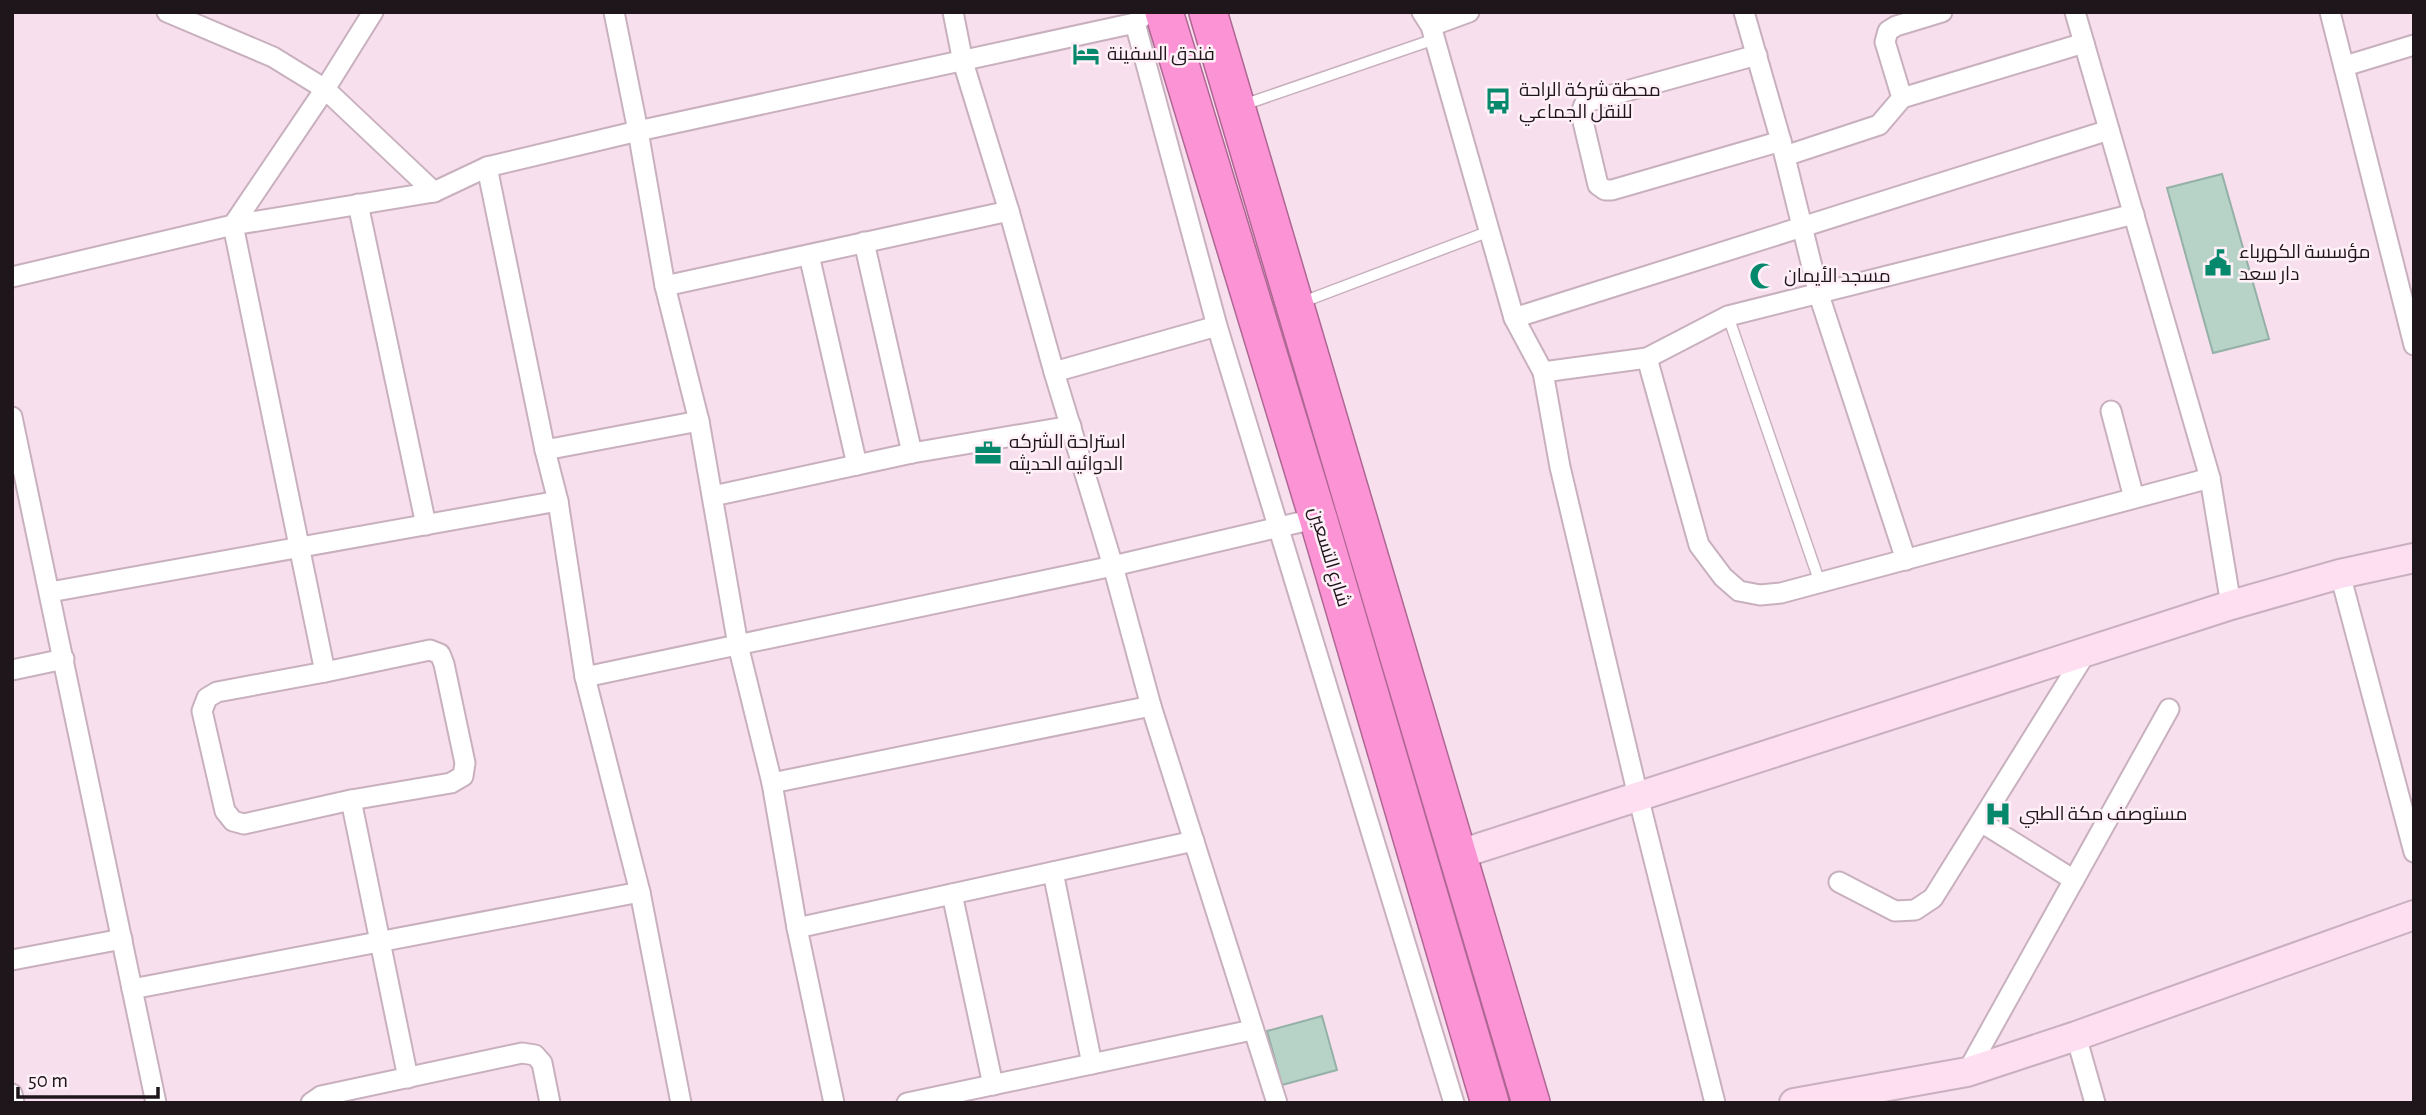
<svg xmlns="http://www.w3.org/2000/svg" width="2426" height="1115" font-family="'Alegreya Sans',Cairo,sans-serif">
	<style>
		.building { fill: #b7d3c8; stroke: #95b0a6; stroke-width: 2 }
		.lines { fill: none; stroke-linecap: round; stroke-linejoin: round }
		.lane-casing { stroke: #c8b0be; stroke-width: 13 }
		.street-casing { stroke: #c8b0be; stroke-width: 23 }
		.secondary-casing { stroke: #c8b0be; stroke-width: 32 }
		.highway-casing { stroke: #ae6793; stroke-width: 40 }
		.lane { stroke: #fff; stroke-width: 10 }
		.street { stroke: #fff; stroke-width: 19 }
		.secondary { stroke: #fedff2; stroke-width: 28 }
		.highway { stroke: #fc93d4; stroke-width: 37 }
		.labels { text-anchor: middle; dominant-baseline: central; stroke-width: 5; stroke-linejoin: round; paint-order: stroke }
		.poi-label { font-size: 19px; fill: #1e161b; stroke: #fff0f8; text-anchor: start }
		.street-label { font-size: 19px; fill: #1e161b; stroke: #fff0f8 }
	</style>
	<rect width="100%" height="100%" fill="#f8dfed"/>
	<!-- building -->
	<g class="building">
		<polygon points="2222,174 2269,339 2213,353 2167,188"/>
		<polygon points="1322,1016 1337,1070 1282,1085 1267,1031"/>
	</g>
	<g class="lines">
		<!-- lane casing -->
		<g class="lane-casing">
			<g id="lane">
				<polyline points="1243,105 1435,39"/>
				<polyline points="1300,303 1490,231"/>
				<polyline points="1728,316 1820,583"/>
			</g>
		</g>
		<!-- street casing -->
		<g class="street-casing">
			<g id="street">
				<polyline points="167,12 273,57 325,89 434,192"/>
				<polyline points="614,12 638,131 665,286 699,421 738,645 772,783 797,928 834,1103"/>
				<polyline points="953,12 963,62 1009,211 1054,372 1113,566 1151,706 1277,1103"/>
				<polyline points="1422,12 1431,26 1514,318 1543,372 1560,467 1638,796 1715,1103"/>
				<polyline points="1744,12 1781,141 1819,295 1906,560"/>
				<polyline points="2075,12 2210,478 2231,605"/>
				<polyline points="2330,12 2414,345"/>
				<polyline points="1135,23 1217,326 1454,1103"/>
				<polyline points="1431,26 1469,12"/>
				<polyline points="1757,55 1590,101 1584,105 1581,113 1598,185 1605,190 1612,190 1781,141"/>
				<polyline points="2345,66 2414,45"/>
				<polyline points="1902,98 1885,42 1888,31 1896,26 1942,12"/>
				<polyline points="1785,156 1879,125 1902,98 2084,43"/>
				<polyline points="487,167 545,450 558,501 585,677 640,892 681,1103"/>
				<polyline points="358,204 426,525"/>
				<polyline points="864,242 912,453"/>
				<polyline points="809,255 857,465"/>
				<polyline points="12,277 233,225 434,192 487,167 638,131 1135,23 1148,12"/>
				<polyline points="665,286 1009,211"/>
				<polyline points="1514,318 2109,130"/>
				<polyline points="1647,358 1699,545 1723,577 1739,591 1760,595 1781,593 2210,478"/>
				<polyline points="1054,372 1217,326"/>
				<polyline points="1543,372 1647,358 1728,316 2134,214"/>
				<polyline points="2111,411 2134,498"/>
				<polyline points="12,417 156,1103"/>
				<polyline points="545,450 699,421"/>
				<polyline points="713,496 912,453 1071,426"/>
				<polyline points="2340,574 2414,852"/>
				<polyline points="50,592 558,501"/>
				<polygon points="430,650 440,654 444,664 465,763 463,776 451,783 351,800 244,824 233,821 225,811 202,711 207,698 217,692 325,672"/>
				<polyline points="12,670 64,659"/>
				<polyline points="325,672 233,225 325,89 373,12"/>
				<polyline points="585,677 1113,566 1318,518"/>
				<polyline points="772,783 1151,706"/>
				<polyline points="351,800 408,1078"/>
				<polyline points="1981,822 2074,880"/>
				<polyline points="1053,872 1092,1064"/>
				<polyline points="1839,882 1895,911 1915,910 1933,898 2087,651"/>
				<polyline points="952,894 993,1085"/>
				<polyline points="797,928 1194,841"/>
				<polyline points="12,960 122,939"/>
				<polyline points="132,989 640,892"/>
				<polyline points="2076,1036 2095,1103"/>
				<polyline points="1967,1072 2169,709"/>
				<polyline points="12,1094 14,1103"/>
				<polyline points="311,1103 321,1096 522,1053 535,1055 542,1063 550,1103"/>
				<polyline points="907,1103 1252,1030"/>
			</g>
		</g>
		<!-- secondary casing -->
		<g class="secondary-casing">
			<g id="secondary">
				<polyline points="1457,855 2231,605 2340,574 2414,558"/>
				<polyline points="1794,1103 1967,1072 2076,1036 2414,915"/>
			</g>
		</g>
		<!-- highway casing -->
		<g class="highway-casing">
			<g id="highway">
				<polyline points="1164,12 1318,518 1490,1103"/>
				<polyline points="1208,12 1531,1103"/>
			</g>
		</g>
		<!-- lane -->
		<use href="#lane" class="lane"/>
		<!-- street -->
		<use href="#street" class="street"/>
		<!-- secondary -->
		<use href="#secondary" class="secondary"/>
		<!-- highway -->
		<use href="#highway" class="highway"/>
	</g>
	<!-- icons -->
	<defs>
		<g id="hotel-bare" transform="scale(2.1)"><path d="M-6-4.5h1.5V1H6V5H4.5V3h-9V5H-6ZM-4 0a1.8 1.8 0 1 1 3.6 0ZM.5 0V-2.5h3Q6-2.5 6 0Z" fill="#05886b" stroke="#fff0f8" stroke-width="2.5" paint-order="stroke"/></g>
		<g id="bus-bare" transform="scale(2.1)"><path d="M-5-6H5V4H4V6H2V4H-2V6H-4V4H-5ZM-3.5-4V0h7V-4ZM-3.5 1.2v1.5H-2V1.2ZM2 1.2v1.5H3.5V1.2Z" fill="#05886b" stroke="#fff0f8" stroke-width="2.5" paint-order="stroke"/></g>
		<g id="civic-bare" transform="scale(2.1)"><path d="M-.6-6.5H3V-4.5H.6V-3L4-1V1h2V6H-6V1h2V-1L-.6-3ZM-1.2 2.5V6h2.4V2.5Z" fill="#05886b" stroke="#fff0f8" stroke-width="2.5" paint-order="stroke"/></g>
		<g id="mosque-bare" transform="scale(2.1)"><path d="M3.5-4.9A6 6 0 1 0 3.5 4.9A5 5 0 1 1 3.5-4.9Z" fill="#05886b" stroke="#fff0f8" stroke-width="2.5" paint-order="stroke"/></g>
		<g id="office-bare" transform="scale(2.1)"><path d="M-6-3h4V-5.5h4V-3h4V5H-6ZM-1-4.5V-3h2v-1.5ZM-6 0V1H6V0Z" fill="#05886b" stroke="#fff0f8" stroke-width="2.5" paint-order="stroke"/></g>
		<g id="hospital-bare" transform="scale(2.1)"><path d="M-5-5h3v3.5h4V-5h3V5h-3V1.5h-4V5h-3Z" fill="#05886b" stroke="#fff0f8" stroke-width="2.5" paint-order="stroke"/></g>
	</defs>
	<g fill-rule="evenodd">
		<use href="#hotel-bare" x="1086" y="54"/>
		<use href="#bus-bare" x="1498" y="101"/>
		<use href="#civic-bare" x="2218" y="263"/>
		<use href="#mosque-bare" x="1763" y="276"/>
		<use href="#office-bare" x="988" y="453"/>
		<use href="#hospital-bare" x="1998" y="814"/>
	</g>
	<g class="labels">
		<!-- poi labels -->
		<g class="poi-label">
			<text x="1107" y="54">فندق السفينة</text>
			<text x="1519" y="90">محطة شركة الراحة<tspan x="1519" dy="22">للنقل الجماعي</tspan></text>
			<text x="2239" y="252">مؤسسة الكهرباء<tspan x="2239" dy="22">دار سعد</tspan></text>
			<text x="1784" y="276">مسجد الأيمان</text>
			<text x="1009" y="442">استراحة الشركه<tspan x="1009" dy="22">الدوائيه الحديثه</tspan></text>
			<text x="2019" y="814">مستوصف مكة الطبي</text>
		</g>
		<!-- street labels -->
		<g class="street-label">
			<text transform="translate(1329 557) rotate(73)">شارع التسعين</text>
		</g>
	</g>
	<!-- border -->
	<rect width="2426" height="1115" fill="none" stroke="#1e161b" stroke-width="28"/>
	<!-- scale -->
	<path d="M18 1087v10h140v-10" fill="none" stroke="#1e161b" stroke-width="3.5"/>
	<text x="28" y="1087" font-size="21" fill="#1e161b" stroke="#fff0f8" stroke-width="5" paint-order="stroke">50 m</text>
</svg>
